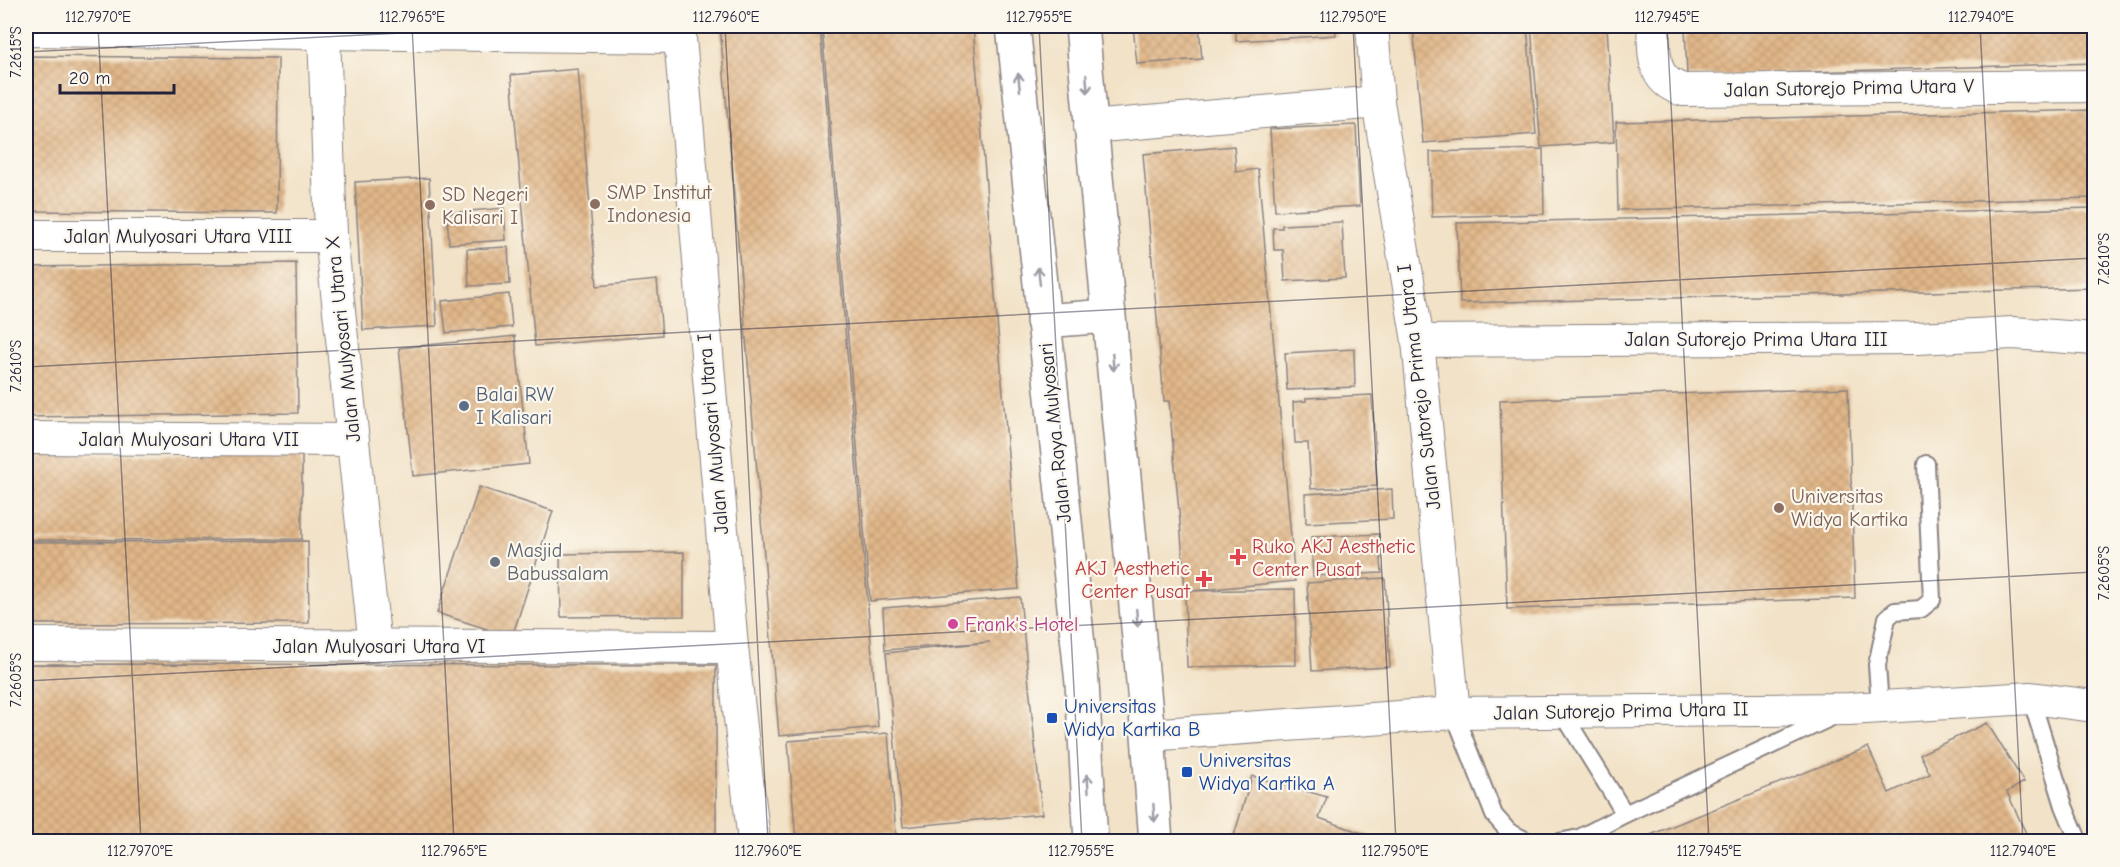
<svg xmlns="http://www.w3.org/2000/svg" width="2120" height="867" font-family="'Comic Neue',sans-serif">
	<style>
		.building { fill: url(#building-cross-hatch) }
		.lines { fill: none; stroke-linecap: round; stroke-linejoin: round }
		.lane-casing { stroke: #8a8281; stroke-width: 20 }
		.street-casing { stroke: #8a8281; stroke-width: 34 }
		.secondary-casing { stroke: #8a8281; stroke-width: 36 }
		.lane { stroke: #fff; stroke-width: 16 }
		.street { stroke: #fff; stroke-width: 32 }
		.secondary { stroke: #fff; stroke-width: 33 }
		.oneway { stroke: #9c9ca7 }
		.ticks { fill: none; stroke: #22223b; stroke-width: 1.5; stroke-opacity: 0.45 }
		.education-dot { fill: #8d6e63; stroke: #fbf7ec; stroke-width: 2 }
		.service-dot { fill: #5c6f8a; stroke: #fbf7ec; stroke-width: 2 }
		.health-dot { fill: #e0444e; stroke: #fbf7ec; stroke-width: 2 }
		.worship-dot { fill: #6b7280; stroke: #fbf7ec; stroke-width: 2 }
		.hotel-dot { fill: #d1479c; stroke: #fbf7ec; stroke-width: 2 }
		.transit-dot { fill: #1a4fb4; stroke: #fbf7ec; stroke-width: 2 }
		.labels { text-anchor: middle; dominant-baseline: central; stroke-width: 4.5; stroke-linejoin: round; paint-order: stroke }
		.street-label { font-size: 20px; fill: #22223b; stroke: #fbf7ec }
		.education-label { font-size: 20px; fill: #785e54; stroke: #fbf7ec; text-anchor: start }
		.service-label { font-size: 20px; fill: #4e5e75; stroke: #fbf7ec; text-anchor: start }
		.health-label { font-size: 20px; fill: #be3a42; stroke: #fbf7ec; text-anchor: start }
		.worship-label { font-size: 20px; fill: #5b616d; stroke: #fbf7ec; text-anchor: start }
		.hotel-label { font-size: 20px; fill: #b23c85; stroke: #fbf7ec; text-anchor: start }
		.transit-label { font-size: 20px; fill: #164399; stroke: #fbf7ec; text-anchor: start }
		.neatline { fill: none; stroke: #22223b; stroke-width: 2 }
		.ticks-label { font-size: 15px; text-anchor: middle; fill: #22223b }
	</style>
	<defs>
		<pattern id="building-cross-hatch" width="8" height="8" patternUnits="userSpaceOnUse" patternTransform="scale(1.5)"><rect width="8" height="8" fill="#e1b789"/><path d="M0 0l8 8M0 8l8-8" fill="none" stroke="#c19d77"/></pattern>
	</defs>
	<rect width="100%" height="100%" fill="#fbf7ec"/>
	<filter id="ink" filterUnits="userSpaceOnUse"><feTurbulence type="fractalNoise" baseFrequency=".0167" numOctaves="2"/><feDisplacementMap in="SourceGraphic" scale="12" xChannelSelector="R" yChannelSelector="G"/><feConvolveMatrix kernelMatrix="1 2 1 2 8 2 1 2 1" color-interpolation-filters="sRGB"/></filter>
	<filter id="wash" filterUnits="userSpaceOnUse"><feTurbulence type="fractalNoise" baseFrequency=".008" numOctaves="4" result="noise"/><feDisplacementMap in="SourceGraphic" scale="24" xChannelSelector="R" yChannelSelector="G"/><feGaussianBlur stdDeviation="1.35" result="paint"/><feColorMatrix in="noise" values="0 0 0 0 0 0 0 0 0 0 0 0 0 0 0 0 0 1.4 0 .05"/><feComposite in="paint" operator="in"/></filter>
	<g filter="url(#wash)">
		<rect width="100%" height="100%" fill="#f2e2c7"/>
		<g id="blocks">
			<!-- building -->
			<g class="building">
				<polygon points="720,26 820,26 878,727 779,736"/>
				<polygon points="822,26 973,26 1019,589 870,601"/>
				<polygon points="1133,26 1199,26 1202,59 1137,64"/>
				<polygon points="1236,26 1335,26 1336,35 1236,41"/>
				<polygon points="1413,26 1527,26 1536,134 1423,143"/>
				<polygon points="1531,26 1607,26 1614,142 1541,147"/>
				<polygon points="1685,26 2094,26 2094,63 1687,76"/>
				<polygon points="26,56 278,58 277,213 26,211"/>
				<polygon points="578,69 597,286 657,280 662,335 535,346 511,75"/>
				<polygon points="2094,110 2094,198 1618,210 1616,122"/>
				<polygon points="1356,125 1360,206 1275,211 1270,129"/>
				<polygon points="1234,146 1236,172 1258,169 1295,581 1191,591 1295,589 1296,665 1187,667 1185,591 1181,534 1169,401 1164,401 1143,154"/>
				<polygon points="1543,149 1544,214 1432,217 1430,152"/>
				<polygon points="429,178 437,326 363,330 355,182"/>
				<polygon points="504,208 506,240 449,244 447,213"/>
				<polygon points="2094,208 2094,288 1460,303 1457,223"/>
				<polygon points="1342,222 1345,278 1285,281 1283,250 1274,250 1273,228 1282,228 1282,225"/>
				<polygon points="508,247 510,284 469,286 467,249"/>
				<polygon points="296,263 298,413 26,417 26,267"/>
				<polygon points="509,294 512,327 446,333 442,301"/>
				<polygon points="515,336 529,464 413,476 399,348"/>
				<polygon points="1354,349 1355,387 1287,390 1285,353"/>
				<polygon points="1848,388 1855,598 1507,609 1500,400"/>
				<polygon points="1372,395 1377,486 1311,489 1308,443 1295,443 1293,402 1306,401 1306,398"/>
				<polygon points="26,454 302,454 302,539 26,540"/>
				<polygon points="479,487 553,511 512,637 437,613"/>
				<polygon points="1392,489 1393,519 1306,523 1305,494"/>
				<polygon points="1379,534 1382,573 1313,576 1311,537"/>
				<polygon points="308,541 309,623 26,624 26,542"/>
				<polygon points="684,552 684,616 561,617 560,554"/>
				<polygon points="1385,578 1390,667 1312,671 1307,583"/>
				<polygon points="1020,597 1042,814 903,827 886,653 990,642 885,650 883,608"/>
				<polygon points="26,664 716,665 716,839 26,839"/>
				<polygon points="1987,723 2024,782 2007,792 2030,842 1633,842 1868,747 1889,793 1930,774 1920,754"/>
				<polygon points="888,733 896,834 796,842 788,741"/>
				<polygon points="1252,776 1327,797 1319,818 1376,838 1375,842 1232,842"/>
			</g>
		</g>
	</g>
	<g filter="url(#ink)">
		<use href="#blocks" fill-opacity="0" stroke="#8a8281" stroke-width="1.5"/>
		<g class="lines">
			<!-- lane casing -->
			<g class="lane-casing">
				<g id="lane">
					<polyline points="2031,698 2064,806 2079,842"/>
					<polyline points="1880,706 1877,665 1887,618 1895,611 1921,609 1932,600 1926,464"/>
					<polyline points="1562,712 1625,814 1834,716"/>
					<polyline points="1454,713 1494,815 1509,832 1529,842"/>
					<polyline points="1559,842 1579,838 1625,814"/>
				</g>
			</g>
			<!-- street casing -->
			<g class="street-casing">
				<g id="street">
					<polyline points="679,26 732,647 754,842"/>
					<polyline points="1372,26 1378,102 1418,341 1454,713"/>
					<path d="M1653 26C1655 54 1650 81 1684 90L2094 86"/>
					<polyline points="26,30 680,37"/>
					<polyline points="324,32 331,236 375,646"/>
					<polyline points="1090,127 1378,102"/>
					<polyline points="26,236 331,236"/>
					<polyline points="1418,341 1918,338 2013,333 2094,339"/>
					<polyline points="26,438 353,440"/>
					<polyline points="26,644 732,647"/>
					<polyline points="1148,735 1454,713 1849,709 2031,698 2094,706"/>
				</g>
			</g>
			<!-- secondary casing -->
			<g class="secondary-casing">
				<g id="secondary">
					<polyline points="1013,26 1082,683 1091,842"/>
					<polyline points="1082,26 1148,735 1156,842"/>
					<polyline points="1043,321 1108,316"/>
				</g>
			</g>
			<!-- lane -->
			<use href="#lane" class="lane"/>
			<!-- street -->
			<use href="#street" class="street"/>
			<!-- secondary -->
			<use href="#secondary" class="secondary"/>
		</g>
		<!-- one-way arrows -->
		<defs><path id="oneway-shaft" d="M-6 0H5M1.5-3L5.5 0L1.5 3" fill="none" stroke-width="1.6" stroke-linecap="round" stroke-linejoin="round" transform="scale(1.5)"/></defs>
		<g class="oneway">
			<use href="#oneway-shaft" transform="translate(1019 82) rotate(-96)"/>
			<use href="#oneway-shaft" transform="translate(1087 84) rotate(85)"/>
			<use href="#oneway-shaft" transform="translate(1039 276) rotate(-96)"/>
			<use href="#oneway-shaft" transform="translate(1113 362) rotate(85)"/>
			<use href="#oneway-shaft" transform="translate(1137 618) rotate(85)"/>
			<use href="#oneway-shaft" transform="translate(1088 783) rotate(-93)"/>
			<use href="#oneway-shaft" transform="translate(1154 813) rotate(86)"/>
		</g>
	</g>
	<!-- ticks -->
	<path class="ticks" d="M98 26 141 842M412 26 454 842M725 26 768 842M1039 26 1082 842M1353 26 1396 842M1667 26 1709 842M1980 26 2023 842M26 52 540 26M26 367 2094 258M26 681 2094 572"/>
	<!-- markers -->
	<g class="education-dot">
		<circle cx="595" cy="204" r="6"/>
		<circle cx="430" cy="205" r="6"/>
		<circle cx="1779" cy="508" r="6"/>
	</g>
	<circle class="service-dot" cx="464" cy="406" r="6"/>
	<g class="health-dot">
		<path d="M1235 548h6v6h6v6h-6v6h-6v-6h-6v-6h6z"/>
		<path d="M1201 570h6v6h6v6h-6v6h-6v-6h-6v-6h6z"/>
	</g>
	<circle class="worship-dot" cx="495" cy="562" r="6"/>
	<circle class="hotel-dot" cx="953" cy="624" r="6"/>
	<g class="transit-dot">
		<rect x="1046" y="712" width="12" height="12" rx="3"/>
		<rect x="1181" y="766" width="12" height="12" rx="3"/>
	</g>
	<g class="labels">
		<!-- street labels -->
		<g class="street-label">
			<text transform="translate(1849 88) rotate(-1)">Jalan Sutorejo Prima Utara V</text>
			<text x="178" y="236">Jalan Mulyosari Utara VIII</text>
			<text transform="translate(343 339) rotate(-96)">Jalan Mulyosari Utara X</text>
			<text x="1756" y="339">Jalan Sutorejo Prima Utara III</text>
			<text transform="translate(1419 387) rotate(-97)">Jalan Sutorejo Prima Utara I</text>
			<text transform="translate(1055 433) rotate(-96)">Jalan Raya Mulyosari</text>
			<text transform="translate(713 434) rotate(-95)">Jalan Mulyosari Utara I</text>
			<text x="189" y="439">Jalan Mulyosari Utara VII</text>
			<text x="379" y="646">Jalan Mulyosari Utara VI</text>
			<text transform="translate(1621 711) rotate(-1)">Jalan Sutorejo Prima Utara II</text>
		</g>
		<!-- education labels -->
		<g class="education-label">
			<text x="607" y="192">SMP Institut<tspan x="607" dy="23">Indonesia</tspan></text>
			<text x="442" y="194">SD Negeri<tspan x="442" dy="23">Kalisari I</tspan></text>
			<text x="1791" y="496">Universitas<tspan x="1791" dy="23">Widya Kartika</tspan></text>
		</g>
		<!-- service labels -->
		<g class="service-label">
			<text x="476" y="394">Balai RW<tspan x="476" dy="23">I Kalisari</tspan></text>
		</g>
		<!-- health labels -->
		<g class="health-label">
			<text x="1252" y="546">Ruko AKJ Aesthetic<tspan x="1252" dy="23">Center Pusat</tspan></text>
			<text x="1190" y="568" text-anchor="end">AKJ Aesthetic<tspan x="1190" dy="23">Center Pusat</tspan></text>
		</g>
		<!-- worship labels -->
		<g class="worship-label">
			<text x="507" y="550">Masjid<tspan x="507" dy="23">Babussalam</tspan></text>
		</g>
		<!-- hotel labels -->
		<g class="hotel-label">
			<text x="965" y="624">Frank's Hotel</text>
		</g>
		<!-- transit labels -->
		<g class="transit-label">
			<text x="1064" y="706">Universitas<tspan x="1064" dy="23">Widya Kartika B</tspan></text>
			<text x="1199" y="760">Universitas<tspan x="1199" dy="23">Widya Kartika A</tspan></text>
		</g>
	</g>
	<!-- margin -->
	<rect width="2120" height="867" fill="none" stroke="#fbf7ec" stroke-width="66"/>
	<!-- scale -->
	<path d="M60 84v9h114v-9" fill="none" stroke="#22223b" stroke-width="3"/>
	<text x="69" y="84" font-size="18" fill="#22223b" stroke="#fbf7ec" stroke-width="4.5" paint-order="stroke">20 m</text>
	<rect x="33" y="33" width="2054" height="801" class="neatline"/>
	<g class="ticks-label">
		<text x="98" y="22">112.7970°E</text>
		<text x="412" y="22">112.7965°E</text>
		<text x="726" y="22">112.7960°E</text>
		<text x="1039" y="22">112.7955°E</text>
		<text x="1353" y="22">112.7950°E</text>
		<text x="1667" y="22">112.7945°E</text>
		<text x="1981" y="22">112.7940°E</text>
		<text transform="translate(16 52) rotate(-90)" y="5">7.2615°S</text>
		<text transform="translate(2104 259) rotate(-90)" y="5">7.2610°S</text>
		<text transform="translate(16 366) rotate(-90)" y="5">7.2610°S</text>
		<text transform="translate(2104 573) rotate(-90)" y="5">7.2605°S</text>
		<text transform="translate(16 680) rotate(-90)" y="5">7.2605°S</text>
		<text x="140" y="856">112.7970°E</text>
		<text x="454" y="856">112.7965°E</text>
		<text x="768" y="856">112.7960°E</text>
		<text x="1081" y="856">112.7955°E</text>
		<text x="1395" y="856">112.7950°E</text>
		<text x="1709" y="856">112.7945°E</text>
		<text x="2023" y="856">112.7940°E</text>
	</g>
</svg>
